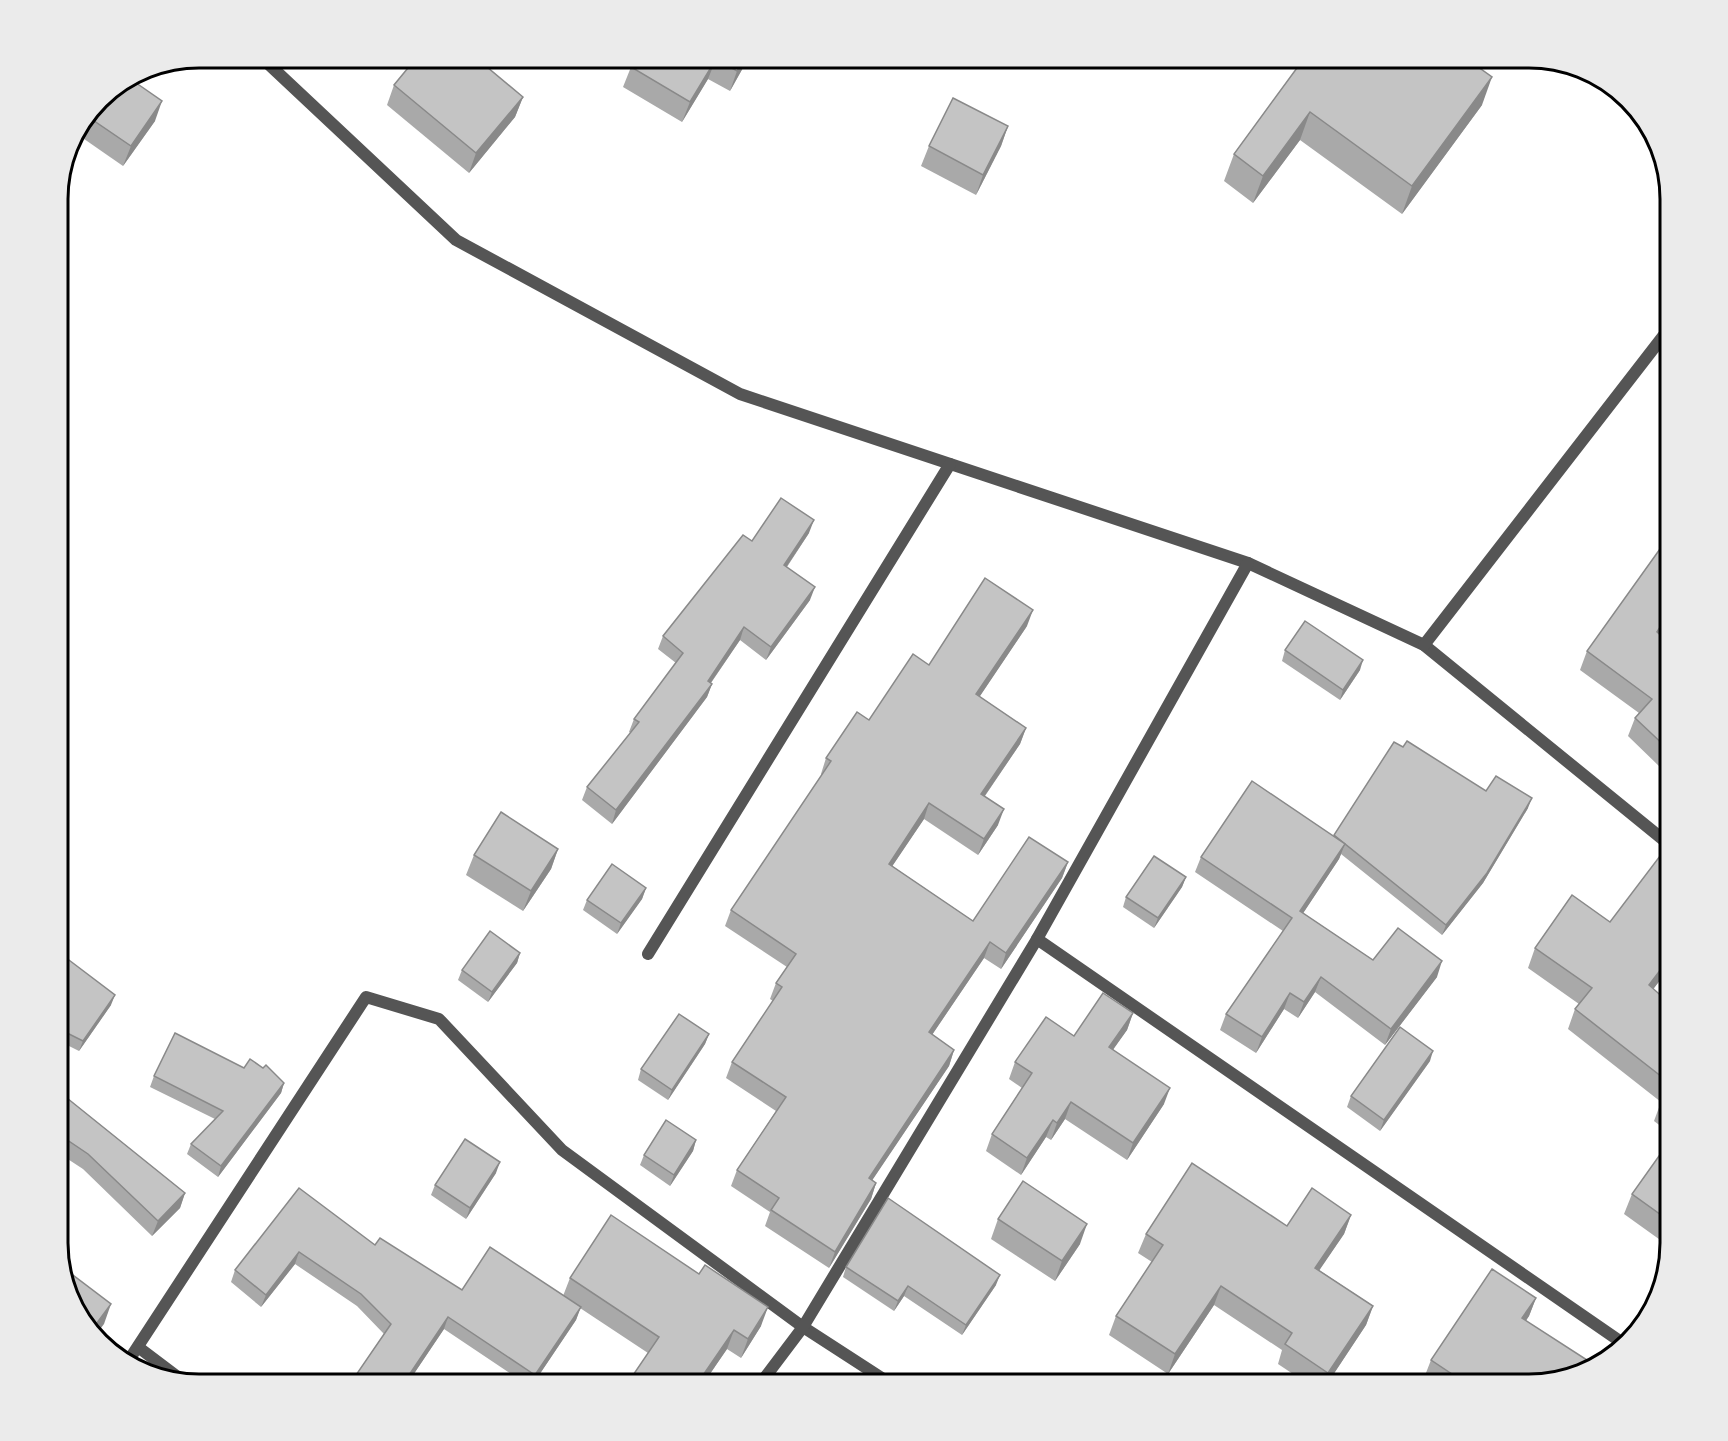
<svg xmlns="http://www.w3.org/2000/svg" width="1728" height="1441" font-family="'Exo 2',sans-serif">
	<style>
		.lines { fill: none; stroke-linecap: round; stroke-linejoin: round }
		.street { stroke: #555; stroke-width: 12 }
		.wall { fill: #a9a9a9 }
		.shaded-wall { fill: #898989 }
		.building { fill: #c4c4c4; stroke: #898989; stroke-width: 1.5 }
		.rim { fill: none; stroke: #000; stroke-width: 3 }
	</style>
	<rect width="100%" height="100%" fill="#fff"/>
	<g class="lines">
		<!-- street -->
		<g class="street">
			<polyline points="261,57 456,240 740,394 1248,563 1424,645 1671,846"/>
			<polyline points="1424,645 1671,326"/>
			<polyline points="1037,939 1624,1344"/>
			<polyline points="648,954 950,464"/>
			<polyline points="1630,1340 1662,1289"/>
			<polyline points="138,1347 183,1381"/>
			<polyline points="127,1363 366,997 439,1019 562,1150 803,1327 891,1384"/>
			<polyline points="760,1384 803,1327 1037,939 1248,563"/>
		</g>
	</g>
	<!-- wall -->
	<g class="wall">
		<polygon points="636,57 749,57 730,91 708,79 682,122 623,87 631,67"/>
		<polygon points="1305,57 1482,105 1402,214 1300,140 1253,203 1224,181 1234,154"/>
		<polygon points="394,85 523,97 515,117 469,173 387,105"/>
		<polygon points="105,92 155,121 123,166 74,132"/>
		<polygon points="1008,126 1001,146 976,195 921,166 929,146"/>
		<polygon points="809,533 787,567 810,600 766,660 740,640 711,683 712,684 707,697 612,824 582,800 587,787 631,733 629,732 634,719 676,663 658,649 663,636 752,541"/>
		<polygon points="1027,626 979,697 1026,728 1020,744 985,796 998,825 978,855 924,819 892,866 973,921 1068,862 1062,878 1001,969 984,958 932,1035 954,1050 949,1066 872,1180 876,1183 871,1199 829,1268 765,1226 770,1212 731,1186 737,1170 776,1111 726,1078 732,1062 773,1001 770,999 776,983 787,967 725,926 731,910 822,775 821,774 826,758 869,720 929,665"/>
		<polygon points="1660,635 1671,645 1671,759 1662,769 1628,736 1635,718 1639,713 1580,670 1587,651"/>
		<polygon points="1285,650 1360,670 1340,700 1282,661"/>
		<polygon points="1403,747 1486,791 1528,808 1483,883 1442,935 1341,854 1339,859 1303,913 1373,960 1437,977 1385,1045 1315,992 1298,1018 1284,1009 1256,1053 1220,1030 1226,1014 1283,931 1195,872 1201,857 1334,836"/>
		<polygon points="558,849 551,869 523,911 466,875 474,855"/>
		<polygon points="1671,865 1671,966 1653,989 1666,1000 1664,1007 1671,1012 1671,1134 1654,1121 1661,1102 1568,1029 1575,1009 1579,1004 1528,968 1535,948 1610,922"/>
		<polygon points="1186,877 1182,887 1154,928 1123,907 1126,897"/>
		<polygon points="646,888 642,899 617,934 583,910 587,900"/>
		<polygon points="520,953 517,963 488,1002 458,980 462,970"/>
		<polygon points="57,960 111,1005 79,1051 57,1040"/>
		<polygon points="1133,1013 1127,1030 1113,1049 1164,1104 1127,1160 1065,1119 1051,1140 1046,1137 1021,1175 986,1151 992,1134 1022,1088 1009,1079 1015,1062 1074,1036"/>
		<polygon points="709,1034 705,1044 668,1100 638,1080 641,1069"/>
		<polygon points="1430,1061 1380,1131 1347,1107 1351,1096"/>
		<polygon points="244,1068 284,1083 281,1093 218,1177 187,1154 191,1144 215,1119 150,1087 154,1076"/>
		<polygon points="57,1090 185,1193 180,1208 152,1236 83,1169 57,1152"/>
		<polygon points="696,1140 693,1151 670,1186 640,1165 644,1155"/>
		<polygon points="1671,1144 1671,1243 1670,1247 1624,1214 1632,1194"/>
		<polygon points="496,1173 466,1219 431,1195 435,1185"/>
		<polygon points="299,1188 375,1245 462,1290 563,1296 570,1278 761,1326 741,1358 727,1349 703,1384 627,1384 648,1353 580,1308 576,1320 533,1384 526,1384 444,1329 407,1384 353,1384 356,1375 384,1334 357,1306 295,1264 261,1307 231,1282 235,1270"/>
		<polygon points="1351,1215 1344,1234 1319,1270 1373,1306 1366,1325 1327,1384 1308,1384 1278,1364 1282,1350 1214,1305 1168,1374 1109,1335 1116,1316 1152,1262 1138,1253 1146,1234 1287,1226"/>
		<polygon points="998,1219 1080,1244 1055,1281 991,1239"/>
		<polygon points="846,1267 996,1285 962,1335 904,1296 894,1311 843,1277"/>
		<polygon points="1536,1298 1529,1316 1526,1320 1530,1384 1433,1384 1424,1378 1431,1360"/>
	</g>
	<!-- shaded-wall -->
	<g class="shaded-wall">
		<polygon points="745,57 749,57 730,91 737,71"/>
		<polygon points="716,59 708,79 682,122 690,102"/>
		<polygon points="1492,77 1482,105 1402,214 1412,186"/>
		<polygon points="523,97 515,117 469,173 476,153"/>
		<polygon points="162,101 155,121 123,166 131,146"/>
		<polygon points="1310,112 1300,140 1253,203 1263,176"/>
		<polygon points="1008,126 1001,146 976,195 983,175"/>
		<polygon points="814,520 809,533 779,578 784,565"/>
		<polygon points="815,587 810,600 766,660 771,647"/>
		<polygon points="1033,610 1027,626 970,711 976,694"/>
		<polygon points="1671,610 1671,619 1650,650 1657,632"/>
		<polygon points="744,627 740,640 703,694 708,681"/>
		<polygon points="1363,660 1360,670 1340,700 1343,690"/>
		<polygon points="712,684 707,697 612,824 616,810"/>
		<polygon points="1026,728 1020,744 975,810 981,794"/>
		<polygon points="1671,748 1671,759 1662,769 1669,750"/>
		<polygon points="1532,798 1528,808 1483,883 1442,935 1446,925"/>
		<polygon points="929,803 924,819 883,880 889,864"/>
		<polygon points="1004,809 998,825 978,855 984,839"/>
		<polygon points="1345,844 1339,859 1294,927 1300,911"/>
		<polygon points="558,849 551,869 523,911 531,891"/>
		<polygon points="1068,862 1062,878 1001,969 1006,953"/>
		<polygon points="1186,877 1182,887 1154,928 1158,918"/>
		<polygon points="646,888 642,899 617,934 621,923"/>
		<polygon points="990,942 984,958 923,1048 929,1032"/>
		<polygon points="520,953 517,963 488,1002 492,992"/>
		<polygon points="1671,956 1671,966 1641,1005 1649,985"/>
		<polygon points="1442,961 1437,977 1385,1045 1391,1029"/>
		<polygon points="1321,977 1315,992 1298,1018 1304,1002"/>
		<polygon points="1290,993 1284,1009 1256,1053 1262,1037"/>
		<polygon points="115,995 111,1005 79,1051 83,1041"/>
		<polygon points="1133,1013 1127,1030 1103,1064 1109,1047"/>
		<polygon points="709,1034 705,1044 668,1100 672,1090"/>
		<polygon points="954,1050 949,1066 863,1194 869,1178"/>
		<polygon points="1433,1051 1430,1061 1380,1131 1384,1120"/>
		<polygon points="284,1083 281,1093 218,1177 221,1166"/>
		<polygon points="1170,1088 1164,1104 1127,1160 1133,1143"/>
		<polygon points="1071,1102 1065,1119 1051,1140 1057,1123"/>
		<polygon points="1053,1120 1046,1137 1021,1175 1027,1158"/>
		<polygon points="696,1140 693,1151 670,1186 674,1175"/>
		<polygon points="500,1162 496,1173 466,1219 470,1208"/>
		<polygon points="876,1183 871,1199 829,1268 835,1252"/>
		<polygon points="185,1193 180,1208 152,1236 158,1221"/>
		<polygon points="1351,1215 1344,1234 1308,1287 1315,1268"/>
		<polygon points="1087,1224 1080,1244 1055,1281 1062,1261"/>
		<polygon points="299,1252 295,1264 261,1307 266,1295"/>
		<polygon points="1000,1275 996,1285 962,1335 966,1325"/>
		<polygon points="908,1286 904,1296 894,1311 898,1301"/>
		<polygon points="1221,1286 1214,1305 1168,1374 1175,1354"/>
		<polygon points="1536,1298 1529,1316 1516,1336 1522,1318"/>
		<polygon points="111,1304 104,1324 95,1336 91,1331"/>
		<polygon points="1373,1306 1366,1325 1327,1384 1324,1384 1328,1373"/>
		<polygon points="581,1307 576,1320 533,1384 532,1384 535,1375"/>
		<polygon points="768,1307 761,1326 741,1358 748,1339"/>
		<polygon points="448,1317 444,1329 407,1384 403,1384"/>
		<polygon points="734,1330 727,1349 703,1384 697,1384"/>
		<polygon points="1587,1360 1582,1374 1576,1375"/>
	</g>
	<!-- building -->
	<g class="building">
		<polygon points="417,57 475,57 523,97 476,153 394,85"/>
		<polygon points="636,57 745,57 737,71 716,59 690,102 631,67"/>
		<polygon points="1305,57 1464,57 1492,77 1412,186 1310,112 1263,176 1234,154"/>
		<polygon points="129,78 162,101 131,146 87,116 105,92"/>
		<polygon points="953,98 1008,126 983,175 929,146"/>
		<polygon points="781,498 814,520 784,565 815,587 771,647 744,627 708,681 712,684 616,810 587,787 639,722 634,719 683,653 663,636 743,535 752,541"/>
		<polygon points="1670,535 1671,536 1671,610 1657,632 1671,645 1671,748 1669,750 1635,718 1652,699 1587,651"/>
		<polygon points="985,578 1033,610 976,694 1026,728 981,794 1004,809 984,839 929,803 889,864 973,921 1029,837 1068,862 1006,953 990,942 929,1032 954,1050 869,1178 876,1183 835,1252 771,1210 779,1198 737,1170 786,1097 732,1062 782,987 776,983 796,954 731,910 831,761 826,758 857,712 869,720 913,654 929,665"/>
		<polygon points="1305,621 1363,660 1343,690 1285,650"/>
		<polygon points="1407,741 1486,791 1496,776 1532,798 1487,873 1446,925 1334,835 1394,742 1403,747"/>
		<polygon points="1252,781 1345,844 1300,911 1373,960 1398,928 1442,961 1391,1029 1321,977 1304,1002 1290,993 1262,1037 1226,1014 1292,918 1201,857"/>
		<polygon points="501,812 558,849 531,891 474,855"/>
		<polygon points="1154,856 1186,877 1158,918 1126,897"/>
		<polygon points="1660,856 1671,865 1671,956 1649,985 1666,1000 1662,1005 1671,1012 1671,1084 1575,1009 1592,988 1535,948 1572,895 1610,922"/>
		<polygon points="612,864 646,888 621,923 587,900"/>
		<polygon points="490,931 520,953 492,992 462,970"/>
		<polygon points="61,954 115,995 83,1041 57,1028 57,960"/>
		<polygon points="1103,993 1133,1013 1109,1047 1170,1088 1133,1143 1071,1102 1057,1123 1053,1120 1027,1158 992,1134 1032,1073 1015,1062 1046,1017 1074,1036"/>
		<polygon points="679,1014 709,1034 672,1090 641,1069"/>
		<polygon points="1400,1027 1433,1051 1384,1120 1351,1096"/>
		<polygon points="175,1033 244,1068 250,1059 263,1068 266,1065 284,1083 221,1166 191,1144 223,1111 154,1076"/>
		<polygon points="1671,1088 1671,1108 1661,1101"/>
		<polygon points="57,1090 185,1193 158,1221 88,1154 57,1133"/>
		<polygon points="666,1120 696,1140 674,1175 644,1155"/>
		<polygon points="465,1139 500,1162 470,1208 435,1185"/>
		<polygon points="1669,1142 1671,1144 1671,1222 1632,1194"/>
		<polygon points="1192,1163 1287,1226 1312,1188 1351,1215 1315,1268 1373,1306 1328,1373 1285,1344 1292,1333 1221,1286 1175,1354 1116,1316 1163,1245 1146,1234"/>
		<polygon points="1023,1181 1087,1224 1062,1261 998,1219"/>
		<polygon points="299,1188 375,1245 380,1238 462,1290 490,1247 581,1307 535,1375 448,1317 403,1384 369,1384 356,1375 391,1324 361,1294 299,1252 266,1295 235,1270"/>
		<polygon points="888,1198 1000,1275 966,1325 908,1286 898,1301 846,1267"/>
		<polygon points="611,1215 699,1274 705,1265 768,1307 748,1339 734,1330 697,1384 627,1384 659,1337 570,1278"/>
		<polygon points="61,1266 111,1304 91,1331 71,1305"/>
		<polygon points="1492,1269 1536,1298 1522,1318 1587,1360 1576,1375 1530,1384 1467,1384 1431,1360"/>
		<polygon points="499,1374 513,1384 492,1384"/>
	</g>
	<!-- crop -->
	<path d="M0 0H1728V1441H0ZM199 68H1529A131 131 0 0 1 1660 199V1243A131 131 0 0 1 1529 1374H199A131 131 0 0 1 68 1243V199A131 131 0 0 1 199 68Z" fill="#ebebeb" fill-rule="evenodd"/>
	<path class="rim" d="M199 68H1529A131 131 0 0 1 1660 199V1243A131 131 0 0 1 1529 1374H199A131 131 0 0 1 68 1243V199A131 131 0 0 1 199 68Z"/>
</svg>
